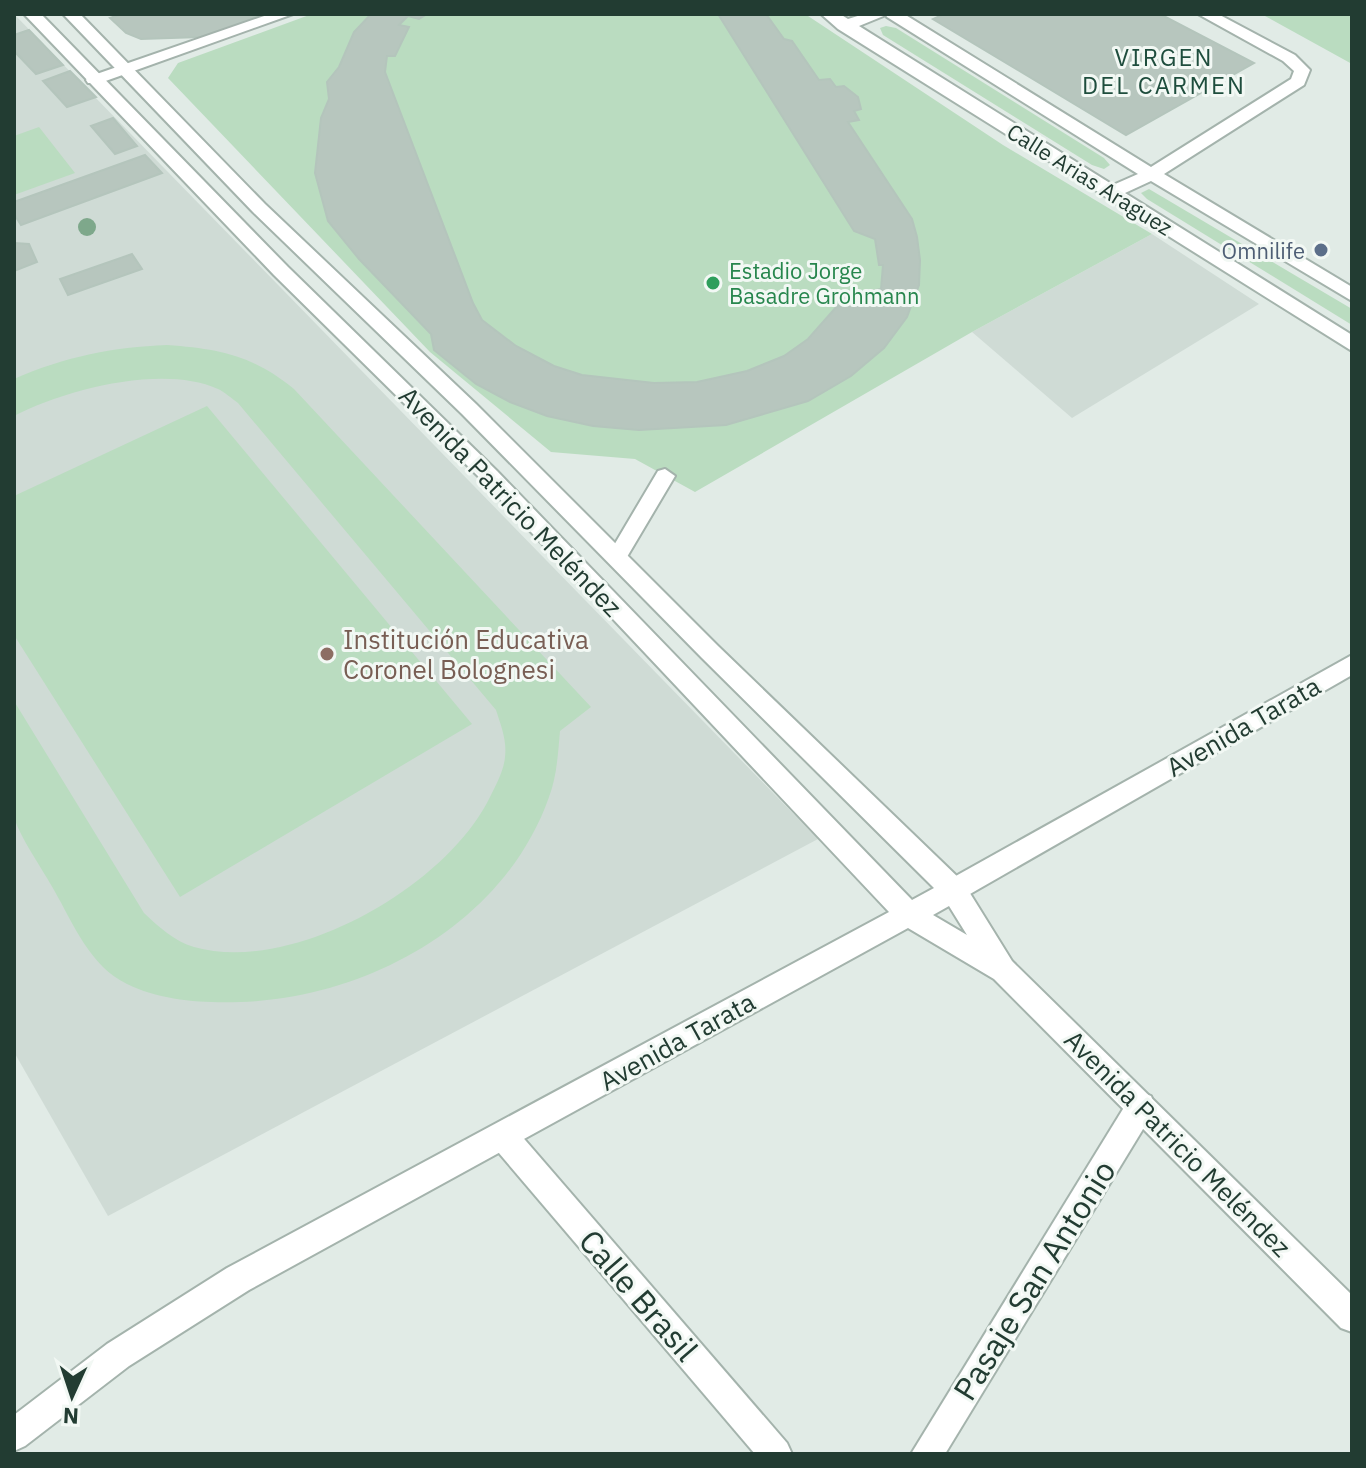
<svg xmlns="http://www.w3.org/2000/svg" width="1366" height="1468" font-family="'IBM Plex Sans',sans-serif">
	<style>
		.built { fill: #cfdbd5 }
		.green { fill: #badcc0 }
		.building { fill: #b7c6be; stroke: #b4c5bc; stroke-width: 2 }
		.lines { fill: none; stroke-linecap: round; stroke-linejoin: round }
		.service-casing { stroke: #a4b3ac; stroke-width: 4 }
		.minor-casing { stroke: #a4b3ac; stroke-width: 4 }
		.tertiary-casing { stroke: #a4b3ac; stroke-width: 4 }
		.service { fill: #fff; fill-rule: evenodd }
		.minor { fill: #fff; fill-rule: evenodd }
		.tertiary { fill: #fff; fill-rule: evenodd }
		.tree { fill: #7ea88b }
		.service-dot { fill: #5c6f8a; stroke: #f2f8f4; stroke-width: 3 }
		.leisure-dot { fill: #2e9e5b; stroke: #f2f8f4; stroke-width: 3 }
		.education-dot { fill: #8d6e63; stroke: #f2f8f4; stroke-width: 3 }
		.labels { text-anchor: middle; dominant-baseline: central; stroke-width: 6; stroke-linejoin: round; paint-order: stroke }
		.far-street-label { font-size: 22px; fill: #223c32; stroke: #f2f8f4 }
		.far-service-label { font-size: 22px; fill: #4e5e75; stroke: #f2f8f4; text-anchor: end }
		.far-leisure-label { font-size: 22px; fill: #27864d; stroke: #f2f8f4; text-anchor: start }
		.far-neighbourhood-label { font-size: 24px; letter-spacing: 2px; fill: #1e4d3d; stroke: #f2f8f4 }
		.street-label { font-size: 26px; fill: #223c32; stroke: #f2f8f4 }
		.education-label { font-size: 26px; fill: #785e54; stroke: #f2f8f4; text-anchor: start }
		.near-street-label { font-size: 32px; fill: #223c32; stroke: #f2f8f4 }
	</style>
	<rect width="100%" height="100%" fill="#e1ebe6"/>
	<!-- built -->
	<g class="built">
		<polygon points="14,14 818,839 108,1216 14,1052"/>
		<polygon points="1152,234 1259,304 1072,418 972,332"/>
	</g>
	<!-- green -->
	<g class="green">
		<polygon points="312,14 805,14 1003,145 1152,234 972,332 695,492 635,459 551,452 430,352 168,78 178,63"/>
		<polygon points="1260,14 1352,14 1352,64 1265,16"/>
		<polygon points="886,26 896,28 1104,158 1110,165 1104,169 1092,165 883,35 880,28"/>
		<polygon points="39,127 75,173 14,195 14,136"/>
		<polygon points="1149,189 1352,309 1352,325 1147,199 1141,193"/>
		<path d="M167 345C220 349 252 355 294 389L591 707 560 731C558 753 557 776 549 797 507 917 381 991 258 1001 217 1004 165 1003 127 984 90 966 74 925 54 890 45 873 17 833 14 816 12 805 14 791 14 780 14 753 14 727 14 701L144 913C159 927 174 941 194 947 293 975 447 886 490 797 496 785 504 770 505 757 507 740 501 726 496 710L238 403C232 399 225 392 218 389 162 364 65 390 14 416V379C64 357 113 347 167 345Z"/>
		<polygon points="207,406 472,724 180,897 14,635 14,496"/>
	</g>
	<!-- building -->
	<g class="building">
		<polygon points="122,14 265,14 201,37 141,39 126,33 110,18"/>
		<polygon points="371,14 427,14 419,19 408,16 399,25 409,27 395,56 387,56 385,72 473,303 482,320 516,346 554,366 582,375 654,383 697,382 747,371 784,356 808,339 846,296 881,289 883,265 879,265 875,239 854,231 718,14 766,14 784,39 792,41 819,80 830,79 836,87 844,86 858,97 861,109 854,111 859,120 848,122 912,219 917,237 920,260 919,285 907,317 884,348 851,376 808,401 726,425 639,430 593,426 547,416 510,402 476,384 434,350 431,334 359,259 328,221 315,173 321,118 329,99 327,82 339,67 354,32"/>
		<polygon points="944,14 1160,14 1254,63 1126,135 933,19"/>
		<polygon points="29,30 63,65 36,74 14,51 14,35"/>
		<polygon points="70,71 96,97 67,107 43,81"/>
		<polygon points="113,118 137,146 115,154 91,126"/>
		<polygon points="145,155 162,173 21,225 14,214 14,202"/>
		<polygon points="14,243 29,244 37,262 14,271"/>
		<polygon points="132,254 142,269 68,295 60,279"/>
	</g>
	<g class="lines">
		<!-- service casing -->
		<g class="service-casing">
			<polygon id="service" points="665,469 675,476 624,562 610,562 607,557 610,552 658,471"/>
		</g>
		<!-- minor casing -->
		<g class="minor-casing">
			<g id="minor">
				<polygon points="270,14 293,14 100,83 88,83 86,80 88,77"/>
				<path d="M821 14H840L848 19 864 14H904L1151 167 1291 79 1294 71 1283 61 1198 14H1218L1295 55 1310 70 1304 85 1164 174 1352 287V301L1151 181 1125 193 1352 335V351L838 29ZM886 15 887 17 1138 174 1113 185 859 26Z"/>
				<polygon points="1352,655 1352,675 963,898 954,902 945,898 941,890 945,882"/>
				<polygon points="1141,1092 1151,1096 1155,1106 1151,1116 945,1454 911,1454 1131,1096"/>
				<polygon points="503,1122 513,1126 787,1443 792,1454 755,1454 493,1146 489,1136 493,1126"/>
			</g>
		</g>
		<!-- tertiary casing -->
		<g class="tertiary-casing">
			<path id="tertiary" d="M24 14H41L288 267 497 471 912 900 934 888 702 658 462 414 253 212 63 14H80L265 204 476 404 718 646 963 882 1012 961 1352 1295V1332L1341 1328 994 979 908 928 249 1290 129 1366 25 1446 14 1451V1415L107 1344 227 1268 889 912 483 481 274 275ZM949 906 967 935 933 915Z"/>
		</g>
		<!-- service -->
		<use href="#service" class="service"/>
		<!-- minor -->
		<use href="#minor" class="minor"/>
		<!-- tertiary -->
		<use href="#tertiary" class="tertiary"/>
	</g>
	<!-- trees -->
	<circle class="tree" cx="87" cy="227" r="9"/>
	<!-- markers -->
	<circle class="service-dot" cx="1321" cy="250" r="8"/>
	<circle class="leisure-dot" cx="713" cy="283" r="8"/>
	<circle class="education-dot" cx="327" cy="654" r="8"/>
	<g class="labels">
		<!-- far-street labels -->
		<g class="far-street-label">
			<text transform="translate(1090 179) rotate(32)">Calle Arias Araguez</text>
		</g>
		<!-- far-service labels -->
		<g class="far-service-label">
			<text x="1305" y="250">Omnilife</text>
		</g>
		<!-- far-leisure labels -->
		<g class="far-leisure-label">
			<text x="729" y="270">Estadio Jorge<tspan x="729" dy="25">Basadre Grohmann</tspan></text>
		</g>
		<!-- far-neighbourhood labels -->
		<g class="far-neighbourhood-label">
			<text x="1164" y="57">VIRGEN<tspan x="1164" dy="28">DEL CARMEN</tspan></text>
		</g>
		<!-- street labels -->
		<g class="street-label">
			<text transform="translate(511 501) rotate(46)">Avenida Patricio Meléndez</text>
			<text transform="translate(1243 726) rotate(-30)">Avenida Tarata</text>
			<text transform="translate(677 1041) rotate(-29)">Avenida Tarata</text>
			<text transform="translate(1178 1143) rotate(45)">Avenida Patricio Meléndez</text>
		</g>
		<!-- education labels -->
		<g class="education-label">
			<text x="343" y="639">Institución Educativa<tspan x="343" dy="30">Coronel Bolognesi</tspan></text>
		</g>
		<!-- near-street labels -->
		<g class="near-street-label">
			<text transform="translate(1034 1280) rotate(-58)">Pasaje San Antonio</text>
			<text transform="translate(639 1295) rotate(49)">Calle Brasil</text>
		</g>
	</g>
	<!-- border -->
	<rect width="1366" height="1468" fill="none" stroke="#223c32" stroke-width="32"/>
	<!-- north arrow -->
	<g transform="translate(72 1396) rotate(183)" stroke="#f2f8f4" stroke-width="6" paint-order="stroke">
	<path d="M0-6L14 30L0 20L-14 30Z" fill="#223c32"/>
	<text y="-12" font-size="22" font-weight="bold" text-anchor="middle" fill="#223c32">N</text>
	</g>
</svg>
